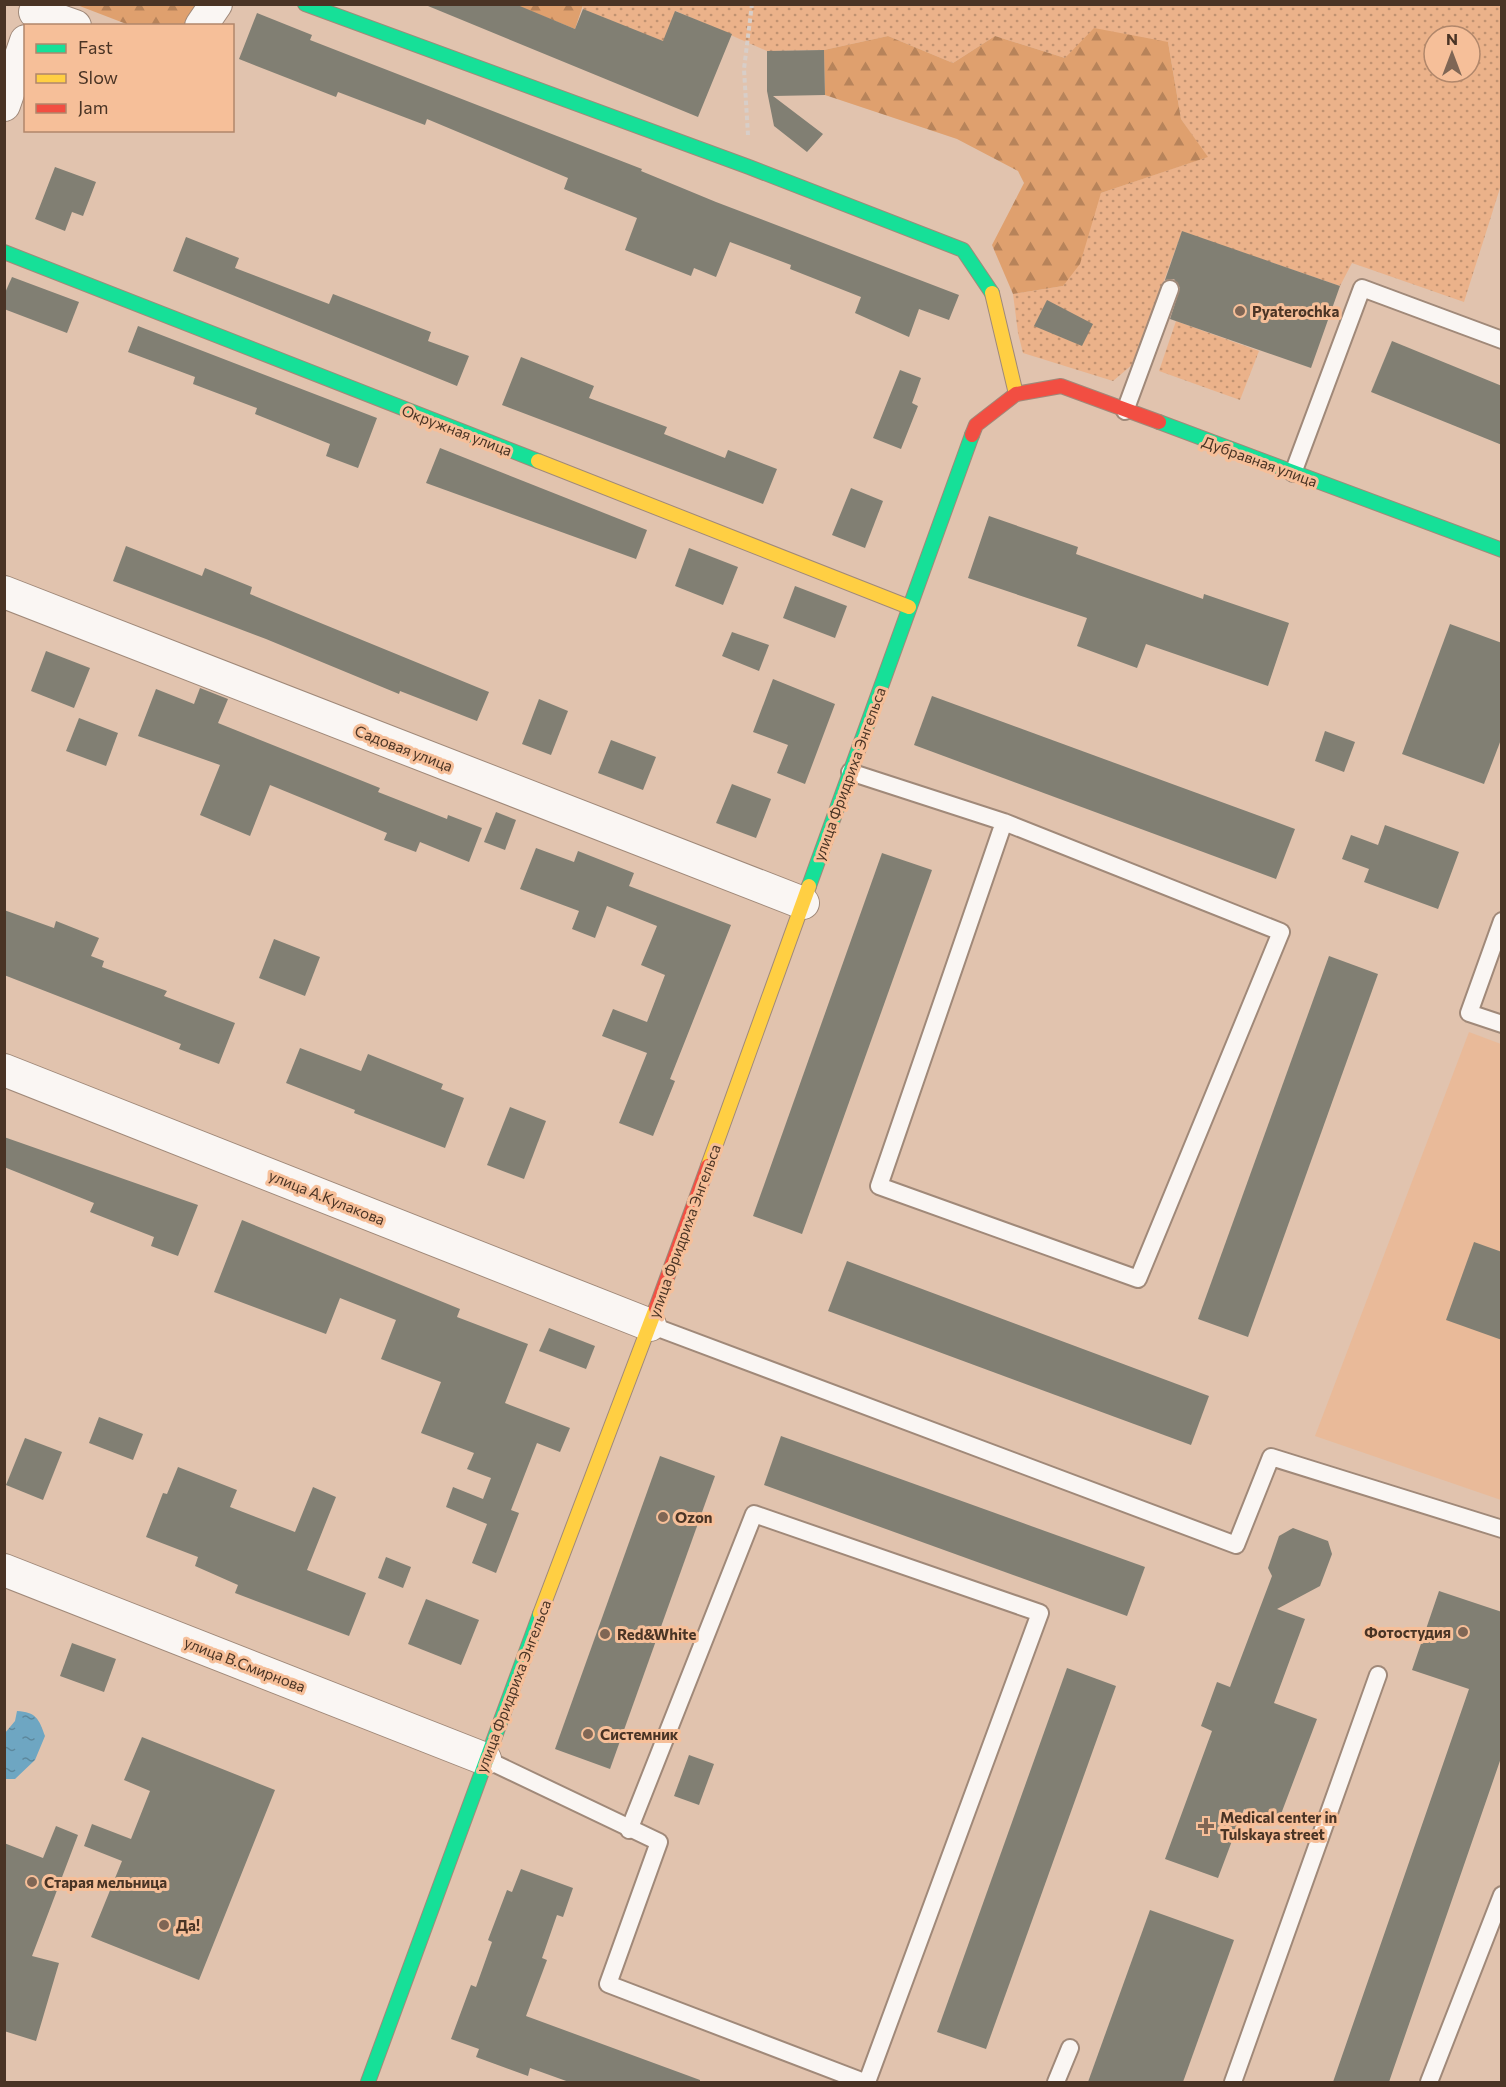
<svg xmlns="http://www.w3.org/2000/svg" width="1506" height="2087" font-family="Commissioner,sans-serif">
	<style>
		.built { fill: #e9ba99 }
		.grass { fill: url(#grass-dots); fill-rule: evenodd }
		.forest { fill: url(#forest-firs) }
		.water { fill: url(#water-ripples) }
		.building { fill: #817f73 }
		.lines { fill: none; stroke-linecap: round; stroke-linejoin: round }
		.lane-casing { stroke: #a08979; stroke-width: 20 }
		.street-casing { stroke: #a08979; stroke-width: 34 }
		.fast-casing { stroke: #a08979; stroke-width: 16 }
		.slow-casing { stroke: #a08979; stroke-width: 16 }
		.jam-casing { stroke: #a08979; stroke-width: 16 }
		.path { stroke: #d8cec8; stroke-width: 4; stroke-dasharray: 4.5 3; stroke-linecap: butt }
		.lane { stroke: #faf6f3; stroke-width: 16 }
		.street { stroke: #faf6f3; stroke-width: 32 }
		.fast { stroke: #16e098; stroke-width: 14 }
		.slow { stroke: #ffcf43; stroke-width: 14 }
		.jam { stroke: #f24e42; stroke-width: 14 }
		.poi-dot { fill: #7f6655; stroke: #f6bf99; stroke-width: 2 }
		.labels { text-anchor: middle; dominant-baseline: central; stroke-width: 6; stroke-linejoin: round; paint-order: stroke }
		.poi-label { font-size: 15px; font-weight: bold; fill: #4a3425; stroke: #f6bf99; text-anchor: start }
		.street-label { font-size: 15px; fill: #4a3425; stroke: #f6bf99 }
	</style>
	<defs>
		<pattern id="grass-dots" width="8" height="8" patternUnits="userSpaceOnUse" patternTransform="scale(1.5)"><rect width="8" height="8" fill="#ebb28a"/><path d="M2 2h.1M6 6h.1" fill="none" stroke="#c09271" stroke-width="1.8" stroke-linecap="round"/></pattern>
		<pattern id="forest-firs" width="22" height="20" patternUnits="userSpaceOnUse" patternTransform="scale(1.5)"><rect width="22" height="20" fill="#dfa06e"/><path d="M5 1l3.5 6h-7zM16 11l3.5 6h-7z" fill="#b7835a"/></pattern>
		<pattern id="water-ripples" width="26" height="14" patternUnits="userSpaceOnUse" patternTransform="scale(1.5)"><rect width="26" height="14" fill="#6ea6c2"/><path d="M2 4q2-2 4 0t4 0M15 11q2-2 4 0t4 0" fill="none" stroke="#5c889d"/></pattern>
	</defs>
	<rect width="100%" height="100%" fill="#e1c3ae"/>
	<!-- built -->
	<polygon class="built" points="1469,1032 1501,1044 1501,1500 1315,1436"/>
	<!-- grass -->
	<g class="grass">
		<path d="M583 4 1501 5V185L1464 302 1352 263 1340 286 1182 232 1133 364 1113 381 1023 353 1018 333 1013 294 1063 286 1101 193 1207 157 1181 119 1168 42 1065 58 995 36 953 63 888 36 824 50 767 51 676 11 659 52 583 9ZM1434 36H1470V72H1434Z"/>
		<polygon points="1176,321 1259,351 1240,400 1159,371"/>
	</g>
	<!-- forest -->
	<g class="forest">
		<polygon points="77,5 201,5 186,26 129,25"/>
		<polygon points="515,5 583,5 575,29"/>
		<polygon points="1094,28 1168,42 1181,119 1208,157 1101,193 1080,264 1063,286 1013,294 992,245 1024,183 1018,171 957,139 825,95 824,50 888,36 953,63 995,36 1065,58"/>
	</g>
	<!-- water -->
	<path class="water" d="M17 1711C36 1712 39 1719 45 1736L35 1760 15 1779H5V1733L15 1721Z"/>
	<!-- building -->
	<g class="building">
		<polygon points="515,4 575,29 583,9 663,41 675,11 732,34 698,117 428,6"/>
		<polygon points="257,13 312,35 310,40 642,169 641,171 716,202 959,295 949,320 919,309 909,337 855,313 861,297 790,269 791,265 730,242 716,277 694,268 691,276 625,250 637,218 564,189 568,178 427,119 425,125 338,92 336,97 239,59"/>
		<polygon points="824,50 825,95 773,96 823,134 807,152 774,126 767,91 767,51"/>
		<polygon points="55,167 96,182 83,216 72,212 65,231 35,219"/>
		<polygon points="1182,231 1340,286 1311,368 1170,319 1180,288 1174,279 1165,280"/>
		<polygon points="186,237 239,258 235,268 329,304 333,294 431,332 428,341 469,356 457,386 173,271"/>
		<polygon points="12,277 79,302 67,333 4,309 4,295"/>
		<polygon points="1047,300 1093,324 1082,346 1034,326"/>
		<polygon points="138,326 377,418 358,468 326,456 330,444 255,414 257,408 193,384 195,377 128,352"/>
		<polygon points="1392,341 1502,386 1502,445 1371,392"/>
		<polygon points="521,357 594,386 589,398 667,427 664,434 725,458 728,450 777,469 763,504 502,405"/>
		<polygon points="900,370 921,378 912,403 918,406 901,449 873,438"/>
		<polygon points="440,448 647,530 636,559 426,483"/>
		<polygon points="851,488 883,501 865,548 832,535"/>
		<polygon points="989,516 1078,547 1076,554 1203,599 1204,594 1289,623 1268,686 1146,644 1137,668 1077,646 1087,618 968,578"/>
		<polygon points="126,546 202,576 205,568 252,587 250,594 489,692 477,721 400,691 399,694 266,639 113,581"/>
		<polygon points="689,548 738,567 723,605 675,586"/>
		<polygon points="795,586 847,606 835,638 783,618"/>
		<polygon points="1450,624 1502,643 1502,737 1484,784 1402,754"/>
		<polygon points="732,632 769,645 759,671 722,656"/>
		<polygon points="46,651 90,668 74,708 31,691"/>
		<polygon points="773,679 835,704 805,784 777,773 788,745 753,732"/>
		<polygon points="200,688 228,699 218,723 380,788 378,792 447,819 448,815 482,828 469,862 420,842 416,852 384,840 387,833 270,785 250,836 200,815 220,765 138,736 156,689 194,704"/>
		<polygon points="932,696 1295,829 1276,879 914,745"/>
		<polygon points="539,699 568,711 551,755 522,744"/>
		<polygon points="79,718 118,733 106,766 66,751"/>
		<polygon points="1325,731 1355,742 1344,772 1315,761"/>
		<polygon points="611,740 656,757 643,790 598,773"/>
		<polygon points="732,784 771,799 756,838 716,823"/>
		<polygon points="496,812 516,820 505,850 484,842"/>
		<polygon points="1385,825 1459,852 1438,909 1364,882 1369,869 1342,859 1351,835 1378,845"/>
		<polygon points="536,848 574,862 578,851 634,873 629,886 731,925 670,1079 675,1081 653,1136 619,1123 647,1053 602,1036 613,1009 647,1022 665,975 641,965 657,926 607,906 595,938 572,929 579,911 520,889"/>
		<polygon points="882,853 932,870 802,1234 753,1216"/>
		<polygon points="4,910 54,928 56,921 99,938 91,956 104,961 102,967 167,991 164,996 235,1023 219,1064 179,1049 181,1044 4,975"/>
		<polygon points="274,939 320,957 305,996 259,978"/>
		<polygon points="1329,956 1378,974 1248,1337 1198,1319"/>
		<polygon points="300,1048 361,1071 368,1054 443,1084 441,1089 464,1098 445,1148 354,1113 355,1110 286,1083"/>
		<polygon points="510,1107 546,1121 524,1179 487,1165"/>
		<polygon points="4,1137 198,1205 178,1256 151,1246 154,1237 90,1212 94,1203 4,1167"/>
		<polygon points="242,1220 460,1309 457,1317 528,1344 505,1403 570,1428 560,1452 537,1443 511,1510 519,1513 496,1573 472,1563 487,1524 446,1507 453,1487 483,1499 491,1478 467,1469 474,1453 421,1433 441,1382 381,1359 396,1320 340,1298 326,1334 214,1292"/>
		<polygon points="1474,1242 1502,1252 1502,1340 1446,1320"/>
		<polygon points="847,1261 1209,1396 1191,1445 828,1311"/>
		<polygon points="549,1328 595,1346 586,1369 539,1351"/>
		<polygon points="99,1417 143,1434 133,1460 89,1443"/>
		<polygon points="781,1436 1145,1567 1127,1616 764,1485"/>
		<polygon points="25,1438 62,1452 43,1500 6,1485"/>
		<polygon points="660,1456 715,1476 610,1769 555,1749"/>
		<polygon points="178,1467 237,1490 230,1507 295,1532 313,1487 336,1497 307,1570 366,1593 349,1636 235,1593 238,1585 195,1566 198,1557 146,1537 163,1493 167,1494"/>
		<polygon points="1293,1528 1328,1541 1332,1554 1320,1586 1277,1609 1305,1619 1274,1703 1317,1719 1278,1822 1244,1809 1218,1878 1165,1859 1212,1731 1201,1726 1217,1682 1230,1687 1272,1576 1268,1568 1279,1536"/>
		<polygon points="386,1557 411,1567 403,1588 378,1578"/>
		<polygon points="1439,1591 1502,1612 1502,1755 1389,2082 1333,2082 1469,1689 1412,1670"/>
		<polygon points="426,1599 479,1620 461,1665 408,1644"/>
		<polygon points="72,1643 116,1659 104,1692 60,1676"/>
		<polygon points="1067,1668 1116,1686 986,2049 937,2032"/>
		<polygon points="142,1737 275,1790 199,1980 91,1937 122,1861 84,1846 92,1824 131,1839 150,1791 124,1780"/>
		<polygon points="689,1755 714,1764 699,1805 674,1796"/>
		<polygon points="56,1826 78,1835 32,1956 59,1963 36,2041 4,2031 4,1843 43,1858"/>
		<polygon points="521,1869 573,1888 563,1917 557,1915 542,1958 547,1960 526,2016 700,2080 700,2082 569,2082 530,2068 528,2076 476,2057 479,2049 451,2039 471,1985 476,1987 492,1942 488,1940 507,1890 512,1892"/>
		<polygon points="1150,1910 1234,1940 1183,2082 1088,2082"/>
	</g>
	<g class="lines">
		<!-- lane casing -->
		<g class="lane-casing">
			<g id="lane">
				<polyline points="1125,411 1170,289"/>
				<polyline points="1293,473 1362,288 1502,340"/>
				<polyline points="850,772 1004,822 1281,932 1138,1279 879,1186 1004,822"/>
				<polyline points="1502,921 1469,1013 1502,1024"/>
				<polyline points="650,1325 1236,1545 1271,1457 1502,1529"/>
				<polyline points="485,1759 659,1842 608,1984 864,2082"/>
				<polyline points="629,1830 754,1514 1040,1613 867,2082"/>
				<polyline points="1056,2082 1070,2048"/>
				<polyline points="1233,2082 1378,1675"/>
				<polyline points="1429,2082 1502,1895"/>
			</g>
		</g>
		<!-- street casing -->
		<g class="street-casing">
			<g id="street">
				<polyline points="35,12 75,26"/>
				<polyline points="201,26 216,4"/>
				<polyline points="4,105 26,41"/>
				<polyline points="4,592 803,903"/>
				<polyline points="4,1070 650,1325"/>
				<polyline points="4,1570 485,1759"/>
			</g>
		</g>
		<!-- fast casing -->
		<g class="fast-casing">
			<g id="fast">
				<polyline points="305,4 749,167 963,250 992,293"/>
				<polyline points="4,252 538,461"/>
				<polyline points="1159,422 1502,550"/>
				<polyline points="809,886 972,435"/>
				<polyline points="368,2082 540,1614"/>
			</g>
		</g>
		<!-- slow casing -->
		<g class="slow-casing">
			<g id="slow">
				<polyline points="992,293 1016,394"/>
				<polyline points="538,461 909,607"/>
				<polyline points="708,1166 809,886"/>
				<polyline points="540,1614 656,1308"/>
			</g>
		</g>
		<!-- jam casing -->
		<g class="jam-casing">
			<g id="jam">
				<polyline points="972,435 976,425 1016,394 1061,386 1159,422"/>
				<polyline points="656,1308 708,1166"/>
			</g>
		</g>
		<!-- path -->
		<polyline class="path" points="748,135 744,69 752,4"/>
		<!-- lane -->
		<use href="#lane" class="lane"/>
		<!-- street -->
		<use href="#street" class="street"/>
		<!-- fast -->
		<use href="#fast" class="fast"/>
		<!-- slow -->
		<use href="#slow" class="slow"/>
		<!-- jam -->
		<use href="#jam" class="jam"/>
	</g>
	<!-- markers -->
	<g class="poi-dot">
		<circle cx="1240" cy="311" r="6"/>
		<circle cx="663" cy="1517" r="6"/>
		<circle cx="1463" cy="1632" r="6"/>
		<circle cx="605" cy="1634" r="6"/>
		<circle cx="588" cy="1734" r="6"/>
		<path d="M1203 1817h6v6h6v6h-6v6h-6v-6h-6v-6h6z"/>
		<circle cx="32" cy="1882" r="6"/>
		<circle cx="164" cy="1925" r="6"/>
	</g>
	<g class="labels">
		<!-- poi labels -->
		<g class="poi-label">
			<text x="1252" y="311">Pyaterochka</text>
			<text x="675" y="1517">Ozon</text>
			<text x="1451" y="1632" text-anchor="end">Фотостудия</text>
			<text x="617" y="1634">Red&amp;White</text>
			<text x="600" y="1734">Системник</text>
			<text x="1220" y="1817">Medical center in<tspan x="1220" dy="17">Tulskaya street</tspan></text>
			<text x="44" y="1882">Старая мельница</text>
			<text x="176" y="1925">Да!</text>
		</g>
		<!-- street labels -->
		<g class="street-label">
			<text transform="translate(457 430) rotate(21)">Окружная улица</text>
			<text transform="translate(1260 461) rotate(20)">Дубравная улица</text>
			<text transform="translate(404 748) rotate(21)">Садовая улица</text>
			<text transform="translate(849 774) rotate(-70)">улица Фридриха Энгельса</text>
			<text transform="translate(327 1197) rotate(22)">улица А.Кулакова</text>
			<text transform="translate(684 1231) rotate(-70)">улица Фридриха Энгельса</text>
			<text transform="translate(245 1664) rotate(21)">улица В.Смирнова</text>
			<text transform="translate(513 1686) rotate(-69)">улица Фридриха Энгельса</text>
		</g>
	</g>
	<!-- border -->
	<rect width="1506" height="2087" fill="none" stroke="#4a3425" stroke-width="12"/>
	<!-- legend -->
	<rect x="24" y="24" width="210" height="108" fill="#f6bf99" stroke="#b1876b" stroke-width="1.5"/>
	<rect x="36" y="44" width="30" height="9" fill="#16e098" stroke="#b1876b" stroke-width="1.5"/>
	<text x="78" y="54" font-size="18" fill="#4a3425">Fast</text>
	<rect x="36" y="74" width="30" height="9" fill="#ffcf43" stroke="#b1876b" stroke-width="1.5"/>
	<text x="78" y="84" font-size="18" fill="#4a3425">Slow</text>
	<rect x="36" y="104" width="30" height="9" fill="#f24e42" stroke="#b1876b" stroke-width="1.5"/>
	<text x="78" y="114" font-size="18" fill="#4a3425">Jam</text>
	<!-- north arrow -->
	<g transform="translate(1452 54)"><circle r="28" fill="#f6bf99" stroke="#b1876b" stroke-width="1.5"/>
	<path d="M0-4.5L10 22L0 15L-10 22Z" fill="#7f6655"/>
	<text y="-9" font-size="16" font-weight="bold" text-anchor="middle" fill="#4a3425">N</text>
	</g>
</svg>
